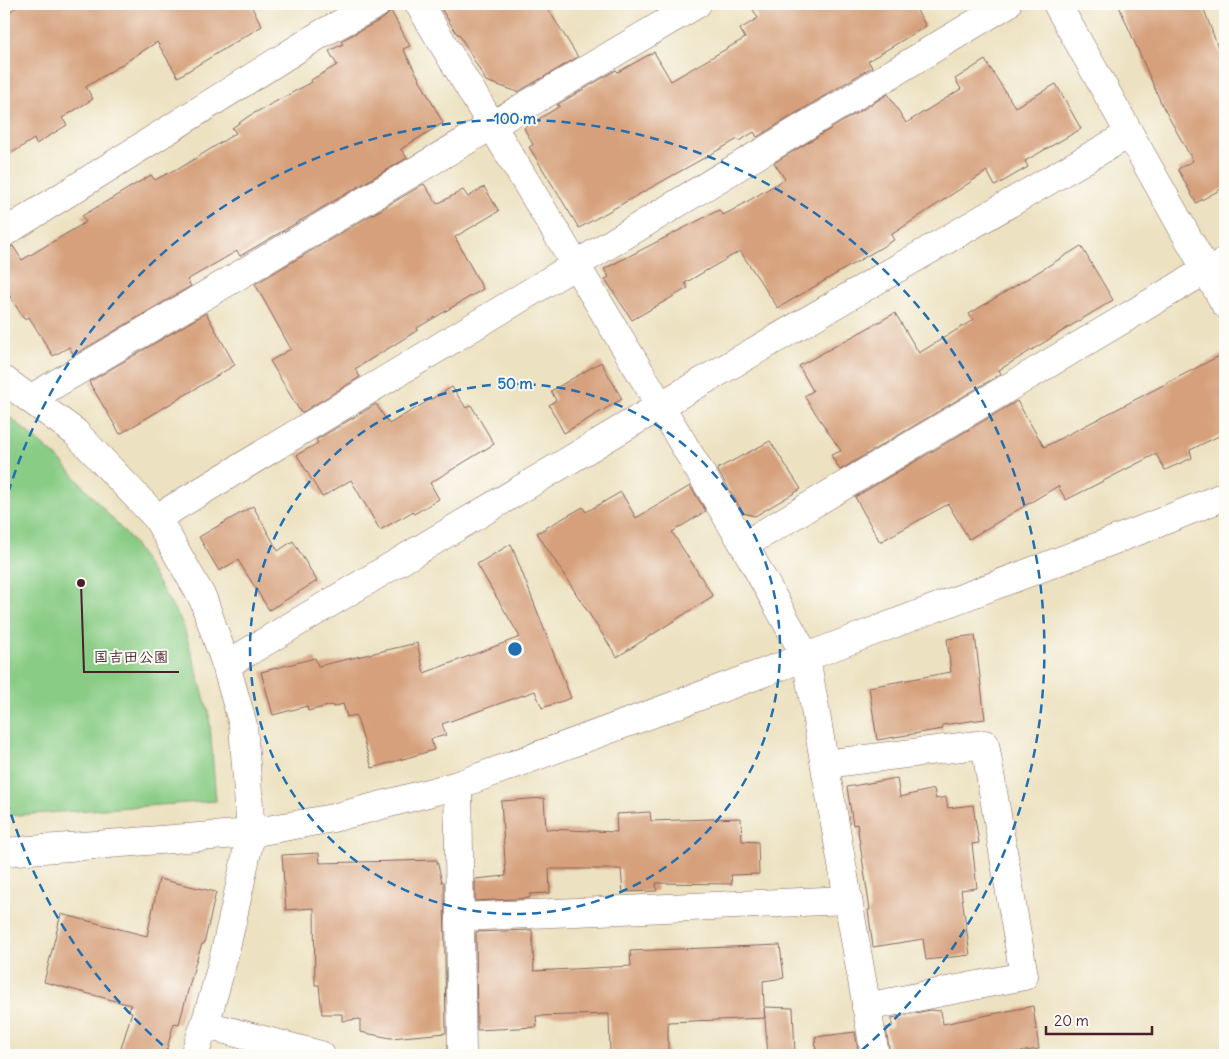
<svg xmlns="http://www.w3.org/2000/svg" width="1229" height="1059" font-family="Delius,'Klee One',sans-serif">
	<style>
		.green { fill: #89cc85; stroke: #6a7658 }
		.building { fill: #d6a07c }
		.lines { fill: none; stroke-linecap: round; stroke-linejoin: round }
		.minor-casing { stroke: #83635f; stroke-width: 29 }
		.tertiary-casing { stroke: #83635f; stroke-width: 29 }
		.minor { stroke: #fff; stroke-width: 28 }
		.tertiary { stroke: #fff; stroke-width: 28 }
		.ring { fill: none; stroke: #1f6fb2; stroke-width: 2.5; stroke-dasharray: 9 6 }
		.centre { fill: #1f6fb2; stroke: #fdfcf7; stroke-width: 2.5 }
		.ring-label { font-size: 15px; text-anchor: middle; font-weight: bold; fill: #1f6fb2; stroke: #fdfcf7; stroke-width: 4; stroke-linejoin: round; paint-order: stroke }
		.leader { fill: none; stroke: #4a1f2b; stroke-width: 2 }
		.callout-dot { fill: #4a1f2b; stroke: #fdfcf7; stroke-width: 2 }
		.callout-label { font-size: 15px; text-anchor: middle; font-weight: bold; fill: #4a1f2b; stroke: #fdfcf7; stroke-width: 4; stroke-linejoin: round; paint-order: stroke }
	</style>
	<rect width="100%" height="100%" fill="#fdfcf7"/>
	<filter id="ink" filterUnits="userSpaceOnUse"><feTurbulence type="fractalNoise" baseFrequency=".02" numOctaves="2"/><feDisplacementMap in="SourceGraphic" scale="10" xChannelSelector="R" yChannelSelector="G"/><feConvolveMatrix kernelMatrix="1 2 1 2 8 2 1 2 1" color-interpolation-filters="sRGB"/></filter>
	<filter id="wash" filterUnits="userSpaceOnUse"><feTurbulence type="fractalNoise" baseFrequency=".0096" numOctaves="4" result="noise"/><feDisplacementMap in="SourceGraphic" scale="20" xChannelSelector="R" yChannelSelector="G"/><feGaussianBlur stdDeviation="1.12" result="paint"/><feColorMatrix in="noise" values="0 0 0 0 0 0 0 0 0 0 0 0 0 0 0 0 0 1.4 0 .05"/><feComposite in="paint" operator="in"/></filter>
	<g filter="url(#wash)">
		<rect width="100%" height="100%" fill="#ece1c0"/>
		<!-- green -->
		<polygon class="green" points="4,412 60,460 133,542 183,624 209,714 216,801 4,816"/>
		<g id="blocks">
			<!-- building -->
			<g class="building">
				<polygon points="22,4 250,4 262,26 178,77 157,42 86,87 93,99 62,118 67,125 36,144 34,139 4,158 4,15"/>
				<polygon points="438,4 545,4 578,57 518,92 486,81 459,34 457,34"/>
				<polygon points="750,4 913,4 926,26 868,61 872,67 757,137 754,132 739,141 738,139 579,228 529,147 533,145 524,128 560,106 557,105 616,70 618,72 654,52 671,81 745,38 740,29 758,18"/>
				<polygon points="1118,4 1202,4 1225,67 1225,187 1196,203 1178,169 1193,161 1162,105"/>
				<polygon points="391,11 410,46 403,49 443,123 401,149 407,158 240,256 237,251 187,280 191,286 74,355 69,347 53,356 29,317 24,319 4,287 4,248 13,246 22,260 86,222 82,216 151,175 155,180 176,169 177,170 236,133 232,128 249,116 312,82 311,80 337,65 329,51 343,44 341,41 384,18"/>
				<polygon points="985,60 1015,107 1056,84 1081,129 1025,161 1028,167 995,186 987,171 891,235 894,240 778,308 740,251 685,283 688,288 632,320 605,279 609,277 604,269 719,210 723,215 733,210 785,179 774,163 888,94 906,123 961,89 955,79"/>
				<polygon points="424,184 437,204 463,190 468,197 484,187 499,211 455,237 483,289 417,328 418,330 355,369 360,377 301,413 270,361 291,349 255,284"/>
				<polygon points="1081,246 1113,300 999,370 1001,374 840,470 831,455 841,451 804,396 813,391 799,366 895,313 919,353 973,320 969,314"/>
				<polygon points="206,313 235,365 120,434 89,382"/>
				<polygon points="1225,353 1225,433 1190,450 1192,458 1165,470 1156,454 1066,500 1058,486 969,539 948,504 880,542 855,497 1017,401 1044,447"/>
				<polygon points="601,362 622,399 564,433 549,405 556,400 551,391"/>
				<polygon points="452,387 466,408 471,405 494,444 430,483 439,499 414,514 412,512 380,530 351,480 322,497 297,455 318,443 316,440 376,404 389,424"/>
				<polygon points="770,441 801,489 755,516 743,513 717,469"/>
				<polygon points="690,486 706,511 672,532 713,596 617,657 537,533 583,507 586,512 621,492 636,518"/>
				<polygon points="253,506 278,551 293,541 317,581 269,610 238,560 219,571 199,537"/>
				<polygon points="511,544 571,698 542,708 535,691 442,724 446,735 431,739 434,750 372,768 356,715 347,717 343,704 333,707 332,705 308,711 307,706 273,715 261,672 315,658 318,666 417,643 424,673 520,637 477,564"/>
				<polygon points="975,635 985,719 942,725 943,729 877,740 869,687 951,672 947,639"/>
				<polygon points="897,778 900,797 934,789 936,799 946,797 948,808 973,805 979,843 972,844 977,888 961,890 970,955 926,960 923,939 873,947 868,910 870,910 857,824 853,825 847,787"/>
				<polygon points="544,798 546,829 617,832 616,814 650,812 651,821 741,818 742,841 758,842 759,874 731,875 732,884 656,883 657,891 623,892 621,869 549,869 550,893 530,894 530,898 475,901 475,879 506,876 501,801"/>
				<polygon points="319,853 320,863 437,860 442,882 444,882 446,1033 391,1038 360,1032 360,1019 342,1021 342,1014 322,1014 319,985 315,985 314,908 286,910 282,855"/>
				<polygon points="159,879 216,892 204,944 202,944 196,961 179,1024 174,1023 165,1055 119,1055 132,1012 129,1011 131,1005 44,982 61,914 147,936"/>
				<polygon points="532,930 534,971 631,966 630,951 780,945 784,978 763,981 764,1007 793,1008 795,1055 768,1055 764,1008 765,1018 668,1022 668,1055 610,1055 609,1014 536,1016 537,1027 477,1030 476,932"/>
				<polygon points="1033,1006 1039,1049 999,1055 890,1055 886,1028 892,1027 892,1018 930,1010 941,1011 943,1024"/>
				<polygon points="855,1032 859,1055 816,1055 815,1037"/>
			</g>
		</g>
	</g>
	<g filter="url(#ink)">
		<use href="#blocks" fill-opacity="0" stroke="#83635f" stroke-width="1"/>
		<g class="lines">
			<!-- minor casing -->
			<g class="minor-casing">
				<g id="minor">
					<polyline points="419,4 744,545 806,657 875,1055"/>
					<polyline points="1057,4 1225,304"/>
					<polyline points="4,233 321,34 377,4"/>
					<polyline points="1215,286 1225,261"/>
					<polyline points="4,380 75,432 157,518 203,599 226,665 243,725 251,833"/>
					<polyline points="30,399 697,4"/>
					<polyline points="157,518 1007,4"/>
					<polyline points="744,545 1206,270"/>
					<polyline points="226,665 660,406 1129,134"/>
					<polyline points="825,764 985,744 1024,976 866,1007"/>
					<polyline points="458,785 462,1055"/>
					<polyline points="460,917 848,900"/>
					<polyline points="206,1025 321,1055"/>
				</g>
			</g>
			<!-- tertiary casing -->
			<g class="tertiary-casing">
				<g id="tertiary">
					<polyline points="4,852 251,833 333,818 458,785 806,657 1141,530 1225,496"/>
					<path d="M194 1055C221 983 235 907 251 833"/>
				</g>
			</g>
			<!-- minor -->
			<use href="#minor" class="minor"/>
			<!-- tertiary -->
			<use href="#tertiary" class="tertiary"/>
		</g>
	</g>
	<!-- distance rings -->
	<g class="ring">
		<circle cx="515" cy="649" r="265"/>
		<path d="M174 1055A530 530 0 0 1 4 791M4 507A530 530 0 1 1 856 1055"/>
	</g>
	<circle cx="515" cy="649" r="8" class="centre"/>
	<g class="ring-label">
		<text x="515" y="124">100 m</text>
		<text x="515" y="389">50 m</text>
	</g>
	<!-- callouts -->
	<path class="leader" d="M81 583L84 672H179"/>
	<circle class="callout-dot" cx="81" cy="583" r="5"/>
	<g class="callout-label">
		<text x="131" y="662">国吉田公園</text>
	</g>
	<!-- margin -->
	<rect width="1229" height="1059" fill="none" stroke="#fdfcf7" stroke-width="20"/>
	<!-- scale -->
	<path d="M1046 1026v8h106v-8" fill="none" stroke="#4a1f2b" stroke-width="2.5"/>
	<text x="1054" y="1026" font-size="15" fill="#4a1f2b" stroke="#fdfcf7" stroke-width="4" paint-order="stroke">20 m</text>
</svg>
